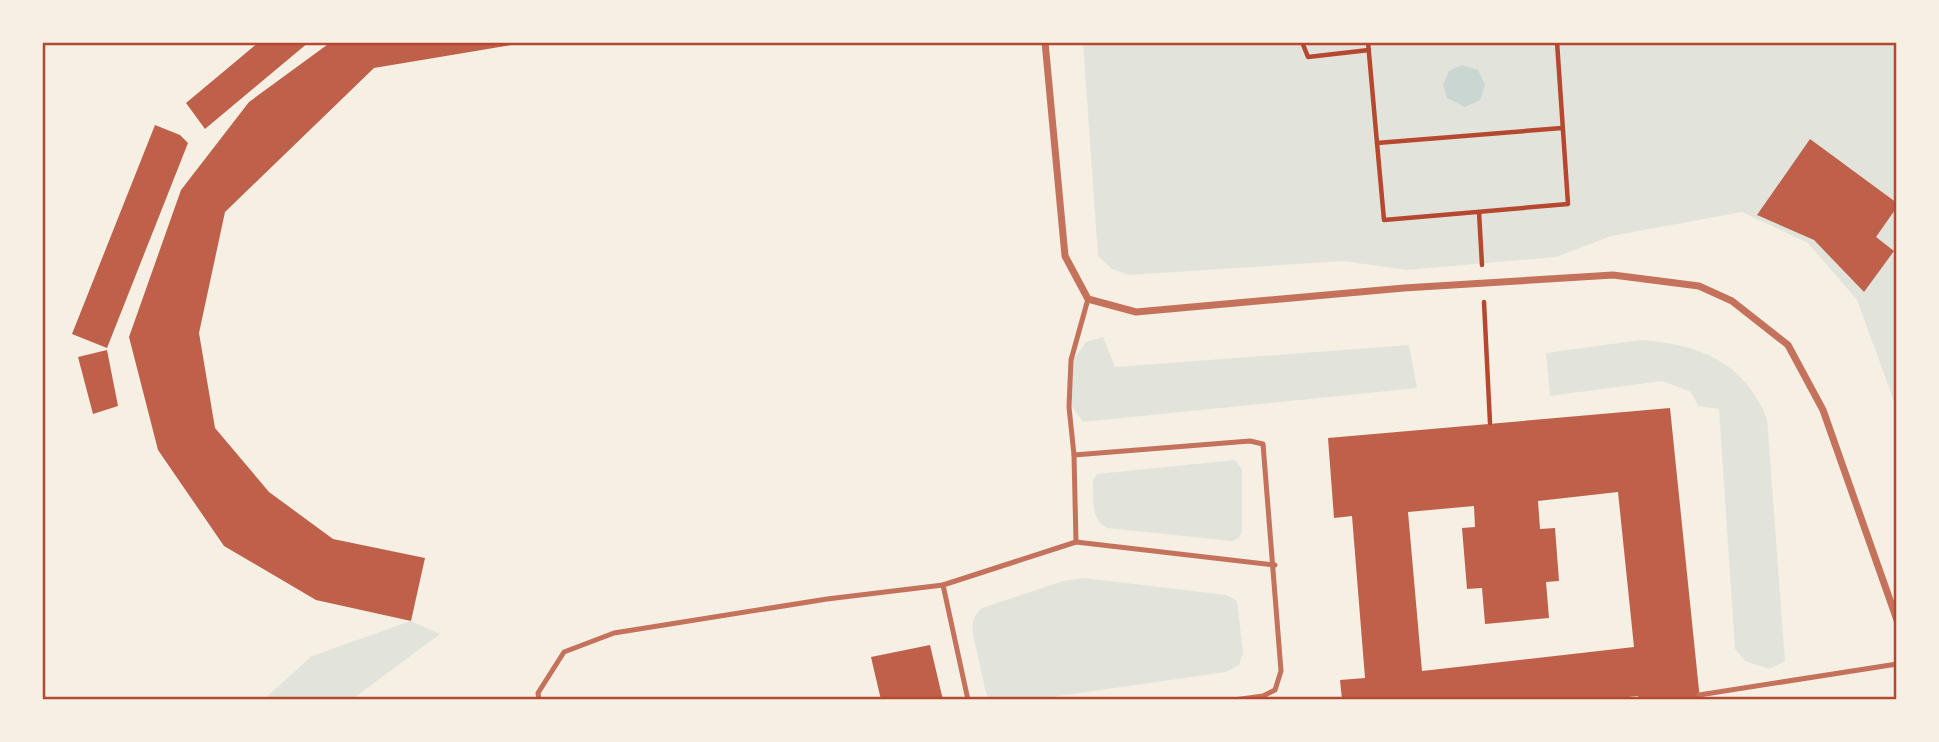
<svg xmlns="http://www.w3.org/2000/svg" width="1939" height="742" font-family="'IBM Plex Sans',sans-serif">
	<style>
		.green { fill: #e2e4dc }
		.water { fill: #c9d6d2 }
		.building { fill: #bf614a; fill-rule: evenodd }
		.lines { fill: none; stroke-linecap: round; stroke-linejoin: round }
		.path { stroke: #b5482f; stroke-width: 4.5 }
		.service { stroke: #c5725c; stroke-width: 5 }
		.minor { stroke: #c5725c; stroke-width: 7 }
		.neatline { fill: none; stroke: #b5482f; stroke-width: 2.5 }
	</style>
	<rect width="100%" height="100%" fill="#f6efe4"/>
	<!-- green -->
	<g class="green">
		<polygon points="1083,42 1897,43 1897,409 1857,300 1808,243 1742,212 1611,236 1556,257 1407,270 1343,261 1129,275 1112,269 1098,256"/>
		<polygon points="1103,337 1115,367 1409,345 1417,388 1083,422 1071,405 1073,360 1086,342"/>
		<path d="M1641 340C1699 344 1745 362 1767 419L1785 661 1769 669 1745 661 1735 649 1719 409 1698 406 1691 392 1662 381 1550 396 1546 353Z"/>
		<path d="M1235 460 1242 469V531L1239 538 1232 541 1107 528C1090 520 1094 497 1093 480L1097 474Z"/>
		<path d="M1084 578 1226 595 1237 601 1243 653 1239 665 1226 672 1031 700H991L986 693 973 634C971 622 974 615 982 608L1063 581Z"/>
		<polygon points="411,621 440,634 351,700 263,700 312,656"/>
	</g>
	<!-- water -->
	<polygon class="water" points="1462,65 1478,70 1485,85 1480,100 1465,107 1447,98 1443,85 1449,71"/>
	<!-- building -->
	<g class="building">
		<polygon points="259,42 309,42 205,129 186,103"/>
		<polygon points="331,42 529,42 374,68 225,212 199,333 215,428 269,492 333,539 425,558 411,621 316,600 224,546 158,450 129,337 181,190 249,102"/>
		<polygon points="155,125 180,135 188,143 107,348 72,334"/>
		<polygon points="1810,139 1897,203 1897,207 1876,237 1894,251 1864,292 1814,240 1757,215"/>
		<polygon points="107,350 118,406 93,414 78,357"/>
		<path d="M1670 408 1700 700H1639L1638 696 1598 700H1342L1340 680 1365 678 1352 516 1334 518 1328 438ZM1618 492 1634 647 1422 671 1408 512 1474 506 1475 527 1462 528 1467 589 1482 588 1485 624 1549 618 1546 582 1559 581 1555 528 1540 529 1538 501Z"/>
		<polygon points="930,645 943,700 881,700 871,657"/>
	</g>
	<g class="lines">
		<!-- path -->
		<g class="path">
			<polyline points="1302,42 1308,57 1369,50"/>
			<polyline points="1368,42 1377,143 1562,128"/>
			<polyline points="1377,143 1384,220 1568,204 1557,42"/>
			<polyline points="1479,212 1482,265"/>
			<polyline points="1484,302 1490,423"/>
		</g>
		<!-- service -->
		<g class="service">
			<polyline points="1088,299 1071,360 1069,407 1074,455 1250,441 1263,444 1281,671 1275,690 1263,696 1234,700"/>
			<polyline points="1074,455 1076,542"/>
			<polyline points="1699,695 1897,664"/>
			<polyline points="539,700 538,693 564,652 614,633 827,599 943,585"/>
			<polyline points="968,700 943,585 1076,542 1275,565"/>
		</g>
		<!-- minor -->
		<polyline class="minor" points="1045,42 1065,256 1088,299 1136,312 1404,288 1613,275 1699,286 1732,301 1788,345 1823,410 1897,620"/>
	</g>
	<!-- border -->
	<rect width="1939" height="742" fill="none" stroke="#f6efe4" stroke-width="88"/>
	<rect x="44" y="44" width="1851" height="654" class="neatline"/>
</svg>
